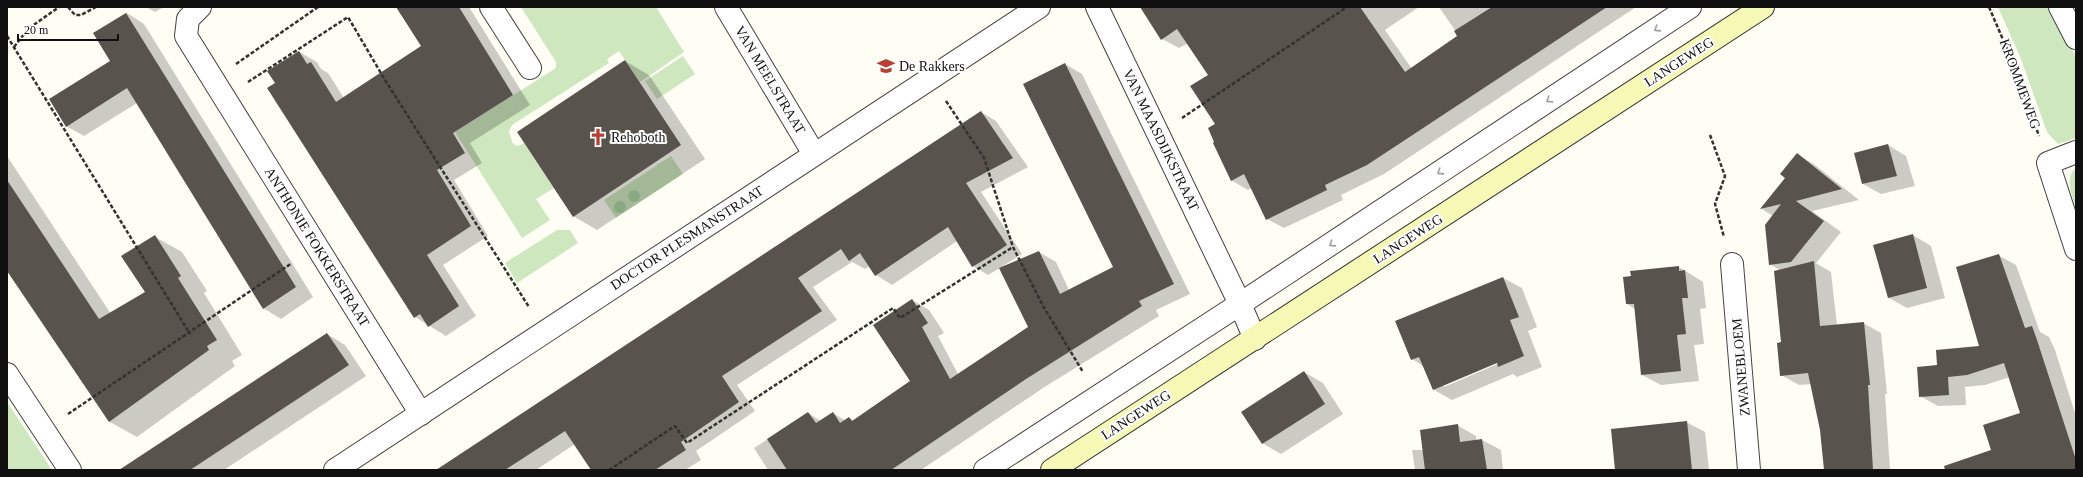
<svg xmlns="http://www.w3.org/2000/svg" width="2083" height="477" font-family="'Times New Roman',serif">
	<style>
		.green { fill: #cee7bf }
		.shadow { fill: #0003; fill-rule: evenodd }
		.building { fill: #58534d }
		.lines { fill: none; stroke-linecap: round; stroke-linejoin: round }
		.minor-casing { stroke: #434343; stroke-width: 24 }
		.tertiary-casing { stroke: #434343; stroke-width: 24 }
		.secondary-casing { stroke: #323232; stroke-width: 24 }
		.path { stroke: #323232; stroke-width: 2.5; stroke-dasharray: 4 2; stroke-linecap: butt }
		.minor { stroke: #fff; stroke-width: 22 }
		.tertiary { stroke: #fff; stroke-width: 22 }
		.secondary { stroke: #f6f8b5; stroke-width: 22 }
		.tree { fill: #88a982 }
		.oneway { stroke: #9f9f9f }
		.labels { text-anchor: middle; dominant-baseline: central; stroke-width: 4; stroke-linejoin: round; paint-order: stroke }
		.street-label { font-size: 14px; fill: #101010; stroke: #fff }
		.poi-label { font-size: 14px; fill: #101010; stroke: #fff; text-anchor: start }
	</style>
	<rect width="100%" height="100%" fill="#fefef4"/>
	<!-- green -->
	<g class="green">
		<polygon points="521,7 656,7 684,52 640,82 619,51 607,59 609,63 512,125 509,132 513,144 518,146 524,143 554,188 536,199 550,220 522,238 455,132 556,68 556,62"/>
		<polygon points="1998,7 2049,7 2076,57 2076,138 2058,144 2047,132 2021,59"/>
		<polygon points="683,56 695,74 657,99 645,81"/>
		<polygon points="671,156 683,174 616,218 604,200"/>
		<path d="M2076 168V208C2072 196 2064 177 2076 168Z"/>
		<polygon points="557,230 570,230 578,243 517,283 505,263"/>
		<polygon points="7,402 52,470 7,470"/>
	</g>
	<!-- shadow -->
	<g class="shadow">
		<polygon points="146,7 164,7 155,12"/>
		<polygon points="397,7 469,7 530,105 470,143 482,163 454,180 488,236 443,265 476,316 446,336 415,317 276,83 299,52 317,62 321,69 328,73 344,98 422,47"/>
		<polygon points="1145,7 1419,7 1385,30 1412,69 1459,36 1439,7 1636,7 1384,174 1341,195 1343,200 1284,228 1267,219 1252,188 1248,190 1231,180 1216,124 1209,75 1188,43 1179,48 1162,39"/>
		<polygon points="127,13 144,24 313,297 281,319 263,308 137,103 84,136 66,126 112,61 95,33"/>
		<polygon points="625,61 649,75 705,159 597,230 573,216"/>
		<polygon points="1065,64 1082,74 1190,294 1156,310 1159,316 1043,388 921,470 768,470 754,448 808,413 821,421 833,413 846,421 849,418 854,421 911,381 912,300 929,310 944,333 938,336 958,374 1030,327 1000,268 988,275 973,266 957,241 892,285 876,275 870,266 865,269 852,262 813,287 837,320 737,385 755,411 696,451 701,460 685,470 592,470 575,444 536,470 437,470 981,112 996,121 1028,167 981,192 1022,254 1001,267 1039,252 1056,262 1069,290 1114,267"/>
		<polygon points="1888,145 1906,156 1915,186 1881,194 1863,184"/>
		<polygon points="1797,154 1815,165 1859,200 1812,211 1841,232 1816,263 1831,272 1837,325 1863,323 1881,333 1887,394 1885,394 1890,470 1840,470 1812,384 1799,385 1781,375 1781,271 1770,264 1773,216 1762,209 1787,178"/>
		<polygon points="7,156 111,314 147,293 155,237 182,252 207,291 204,293 242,355 232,361 235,366 137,437 110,422 7,267"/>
		<polygon points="1913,235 1931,246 1945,298 1907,308 1889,298"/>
		<polygon points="1998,255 2016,265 2040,332 2049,337 2055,350 2076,416 2076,470 1972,470 1992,450 2022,413 2010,377 1985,385 1965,387 1966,405 1938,406 1920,396 1938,366 1980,347"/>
		<polygon points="1679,267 1703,282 1706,308 1700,309 1704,344 1694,345 1699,381 1661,385 1642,375 1635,309 1627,304"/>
		<path d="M1503 278 1522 288 1537 327 1528 331 1542 367 1517 377 1513 374 1452 400 1434 390 1423 366 1412 359ZM1501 360 1502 362 1444 387V385Z"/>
		<polygon points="327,334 345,345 366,376 224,470 141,470"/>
		<polygon points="1304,372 1323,383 1343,414 1281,454 1262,443"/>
		<polygon points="1686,422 1705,432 1709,470 1616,470"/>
		<polygon points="1457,425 1476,436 1476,440 1482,440 1501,450 1503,470 1415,470 1412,450 1423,450"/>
	</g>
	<!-- building -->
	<g class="building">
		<polygon points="396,7 459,7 513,95 453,133 465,153 437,170 471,226 427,255 459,306 428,327 420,314 414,318 267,88 275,83 267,71 299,51 307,64 311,62 336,102 421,46"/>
		<polygon points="1140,7 1360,7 1405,72 1457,36 1454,31 1492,7 1607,7 1367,165 1325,185 1327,190 1266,220 1244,174 1231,181 1213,143 1214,142 1208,128 1215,124 1190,86 1208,75 1177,29 1161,40"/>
		<polygon points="126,13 296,287 263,309 127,88 66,127 49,99 110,61 93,33"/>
		<polygon points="625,60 681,145 573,217 517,132"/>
		<polygon points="1065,63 1174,284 1139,301 1142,306 1026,379 891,470 787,470 767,439 808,412 816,423 833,412 840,423 849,417 852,421 910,381 873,325 912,299 928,323 922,327 950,379 1028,327 999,268 1039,251 1060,294 1113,267 1023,84"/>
		<polygon points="981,111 1013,158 966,183 1007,245 989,257 972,267 948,227 875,276 860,253 849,261 841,249 798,278 822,311 722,376 739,402 681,442 686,450 655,470 591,470 565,431 505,470 436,470"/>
		<polygon points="1888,144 1897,176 1862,184 1854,153"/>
		<polygon points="1797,153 1842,189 1796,201 1824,221 1791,262 1769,265 1765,225 1781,204 1760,209 1785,178 1780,174"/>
		<polygon points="7,180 99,319 145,292 121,256 155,235 181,276 178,278 217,340 207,346 209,350 109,422 7,271"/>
		<polygon points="1913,234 1927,288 1888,298 1873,245"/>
		<polygon points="1999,254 2025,328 2032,326 2037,340 2076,460 2076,470 1945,470 1944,466 1991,450 1983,425 2020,413 2004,363 1967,375 1948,377 1949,395 1919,397 1917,367 1937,365 1936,350 1979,346 1956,267"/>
		<polygon points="1814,261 1820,326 1864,322 1870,385 1868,385 1873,470 1824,470 1820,430 1808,373 1780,376 1777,343 1781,342 1774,271"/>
		<polygon points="1679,266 1679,271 1685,270 1688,298 1682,298 1686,334 1677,335 1681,371 1641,375 1634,304 1626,304 1623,277 1631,276 1630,271"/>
		<polygon points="1503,277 1519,317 1510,320 1524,356 1498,367 1497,363 1433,390 1419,357 1411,360 1395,321"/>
		<polygon points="327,333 349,365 228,445 190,470 119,470"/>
		<polygon points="1304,371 1325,404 1262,444 1241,412"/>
		<polygon points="1687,421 1692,470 1615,470 1611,429"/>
		<polygon points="1458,424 1460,442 1482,439 1487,470 1425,470 1420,430"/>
	</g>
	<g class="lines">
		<!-- minor casing -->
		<g class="minor-casing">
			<g id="minor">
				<polyline points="200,7 188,19 186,36 421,414"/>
				<polyline points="491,7 530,68"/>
				<polyline points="726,7 814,154"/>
				<polyline points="1097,7 1240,304 1255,339"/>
				<polyline points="2076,152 2048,163 2076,249"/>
				<polyline points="1732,264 1749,470"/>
				<polyline points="7,374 70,470"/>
				<polyline points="335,470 1039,7"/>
				<polyline points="985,470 1240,304 1690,7"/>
			</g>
		</g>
		<!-- tertiary casing -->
		<g class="tertiary-casing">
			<polyline id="tertiary" points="2060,7 2076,38"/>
		</g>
		<!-- secondary casing -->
		<g class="secondary-casing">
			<polyline id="secondary" points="1052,470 1763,7"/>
		</g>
		<!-- path -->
		<g class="path">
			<polyline points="68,7 75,15 81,15 96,7"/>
			<polyline points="1989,7 2016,70 2039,136"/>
			<polyline points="7,36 190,334"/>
			<polyline points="14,47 28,29 59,7"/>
			<polyline points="236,64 318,7"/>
			<polyline points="248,82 348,17 385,80 529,307"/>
			<polyline points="946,101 984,158 1013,247 1043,306 1083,372"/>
			<polyline points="1182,118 1347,7"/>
			<polyline points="1710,135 1725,176 1715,204 1724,237"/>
			<polyline points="68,414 292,263"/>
			<polyline points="609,470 675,426 687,443 893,308 900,318 1013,247"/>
		</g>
		<!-- minor -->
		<use href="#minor" class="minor"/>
		<!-- tertiary -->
		<use href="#tertiary" class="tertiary"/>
		<!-- secondary -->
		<use href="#secondary" class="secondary"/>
	</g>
	<!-- trees -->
	<g class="tree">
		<circle cx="634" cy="196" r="6"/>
		<circle cx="620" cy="207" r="6"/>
	</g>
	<!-- one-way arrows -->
	<defs><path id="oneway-chevron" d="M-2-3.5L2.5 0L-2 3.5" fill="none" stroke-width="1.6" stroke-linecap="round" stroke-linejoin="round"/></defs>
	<g class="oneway">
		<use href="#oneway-chevron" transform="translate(1657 29) rotate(147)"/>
		<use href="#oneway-chevron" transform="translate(1549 100) rotate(147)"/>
		<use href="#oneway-chevron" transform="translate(1440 172) rotate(147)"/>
		<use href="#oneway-chevron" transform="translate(1332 244) rotate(147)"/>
	</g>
	<!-- icons -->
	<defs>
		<g id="school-bare" transform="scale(1.38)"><path d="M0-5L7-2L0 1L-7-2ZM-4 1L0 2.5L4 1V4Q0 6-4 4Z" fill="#b54033" stroke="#fff" stroke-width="2.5" paint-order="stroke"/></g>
		<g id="church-bare" transform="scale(1.38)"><path d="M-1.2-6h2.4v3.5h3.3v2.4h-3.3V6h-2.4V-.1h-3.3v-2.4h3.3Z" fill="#b54033" stroke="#fff" stroke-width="2.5" paint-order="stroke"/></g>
	</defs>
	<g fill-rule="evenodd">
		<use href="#school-bare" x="886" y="66"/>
		<use href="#church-bare" x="598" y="137"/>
	</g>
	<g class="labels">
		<!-- street labels -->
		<g class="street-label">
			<text transform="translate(1679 62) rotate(-33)">LANGEWEG</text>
			<text transform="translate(770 80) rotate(59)">VAN MEELSTRAAT</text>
			<text transform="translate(2020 84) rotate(70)">KROMMEWEG</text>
			<text transform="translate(1161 140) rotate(64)">VAN MAASDIJKSTRAAT</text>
			<text transform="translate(687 238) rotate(-33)">DOCTOR PLESMANSTRAAT</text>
			<text transform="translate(1408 239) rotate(-33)">LANGEWEG</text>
			<text transform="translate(317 247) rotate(58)">ANTHONIE FOKKERSTRAAT</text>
			<text transform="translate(1741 367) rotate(-95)">ZWANEBLOEM</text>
			<text transform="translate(1136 415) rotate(-33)">LANGEWEG</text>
		</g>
		<!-- poi labels -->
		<g class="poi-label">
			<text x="899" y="66">De Rakkers</text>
			<text x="611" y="137">Rehoboth</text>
		</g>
	</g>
	<!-- border -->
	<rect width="2083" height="477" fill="none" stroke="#101010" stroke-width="16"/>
	<!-- scale -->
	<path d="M18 34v6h100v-6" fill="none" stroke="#101010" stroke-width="2"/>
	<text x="24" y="34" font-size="12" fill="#101010" stroke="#ffffff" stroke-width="3" paint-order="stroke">20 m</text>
</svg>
